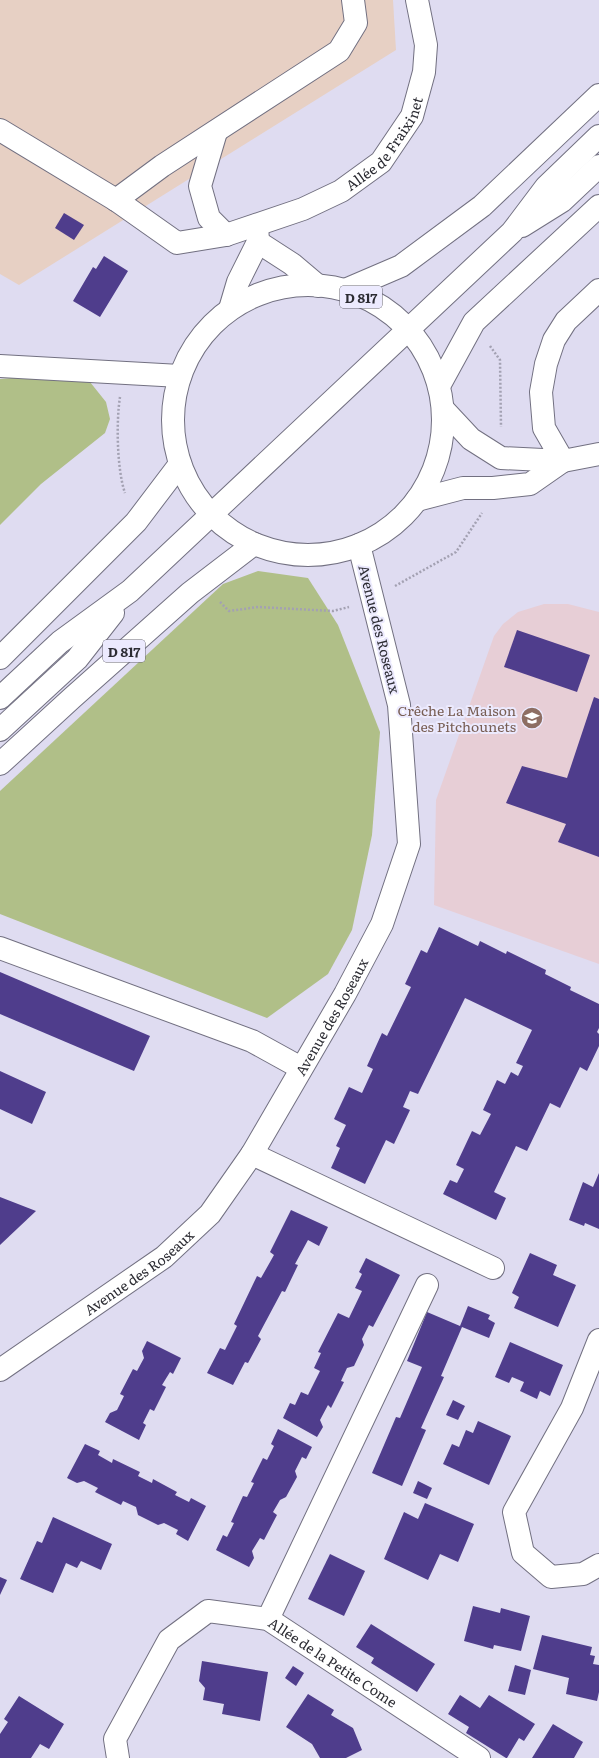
<svg xmlns="http://www.w3.org/2000/svg" width="599" height="1758" font-family="Literata,serif">
	<style>
		.commercial { fill: #e7d0c4 }
		.education { fill: #e7ced6 }
		.green { fill: #b0bf88 }
		.building { fill: #4f3d8c }
		.lines { fill: none; stroke-linecap: round; stroke-linejoin: round }
		.minor-casing { stroke: #727081; stroke-width: 24 }
		.major-casing { stroke: #727081; stroke-width: 24 }
		.path { stroke: #a3a1b2; stroke-width: 2.5; stroke-dasharray: 2 2; stroke-linecap: butt }
		.minor { stroke: #fff; stroke-width: 22 }
		.major { stroke: #fff; stroke-width: 22 }
		.labels { text-anchor: middle; dominant-baseline: central; stroke-width: 4; stroke-linejoin: round; paint-order: stroke }
		.shield { fill: #eceafe; stroke: #666570; stroke-width: 1 }
		.shield-label { font-size: 13px; font-weight: bold; fill: #2c2c33 }
		.street-label { font-size: 14px; fill: #2c2c33; stroke: #eceafe }
		.education-label { font-size: 14px; fill: #785e54; stroke: #eceafe; text-anchor: end }
	</style>
	<rect width="100%" height="100%" fill="#dfdcf1"/>
	<!-- commercial -->
	<polygon class="commercial" points="0,0 393,0 396,50 19,285 0,274"/>
	<!-- education -->
	<polygon class="education" points="544,604 568,604 599,612 599,964 434,905 436,800 494,636 503,624 518,612"/>
	<!-- green -->
	<g class="green">
		<polygon points="47,375 79,377 90,382 106,402 110,419 105,433 41,484 0,525 0,379"/>
		<polygon points="258,571 308,578 338,625 380,732 372,835 352,930 328,974 267,1018 0,914 0,791 223,584"/>
	</g>
	<!-- building -->
	<g class="building">
		<polygon points="64,213 84,225 74,240 55,228"/>
		<polygon points="104,256 128,271 100,317 73,301 93,267 96,269"/>
		<polygon points="517,630 590,655 577,692 504,667"/>
		<polygon points="594,697 599,699 599,857 558,842 566,824 506,803 522,766 567,778"/>
		<polygon points="439,927 478,946 480,941 506,954 507,951 546,970 545,974 571,987 570,990 599,1004 599,1028 597,1032 599,1034 599,1046 587,1071 580,1067 560,1108 550,1103 527,1151 516,1146 494,1192 506,1198 496,1220 443,1194 450,1180 457,1183 464,1169 456,1165 472,1131 480,1135 491,1114 483,1110 497,1080 505,1084 511,1072 518,1076 523,1066 516,1063 532,1030 465,998 418,1094 410,1091 403,1107 410,1110 394,1144 386,1140 365,1184 331,1168 340,1148 336,1146 346,1125 334,1119 349,1087 362,1093 373,1069 367,1066 382,1033 387,1036 411,987 405,984 421,950 427,953"/>
		<polygon points="0,972 150,1036 134,1071 0,1014"/>
		<polygon points="0,1071 46,1092 32,1124 0,1109"/>
		<polygon points="599,1173 599,1229 585,1223 584,1226 569,1220 583,1182 593,1187"/>
		<polygon points="0,1197 36,1211 0,1245"/>
		<polygon points="291,1210 328,1227 319,1246 308,1240 295,1264 298,1265 285,1292 282,1291 258,1336 261,1339 248,1363 245,1362 233,1385 207,1373 220,1348 225,1350 237,1326 234,1324 257,1276 261,1278 274,1255 270,1252"/>
		<polygon points="530,1253 557,1265 553,1275 576,1285 558,1327 514,1308 519,1297 512,1293"/>
		<polygon points="366,1258 400,1275 373,1327 369,1325 362,1339 364,1345 354,1366 347,1368 341,1381 344,1382 331,1408 328,1405 320,1420 323,1427 317,1437 283,1418 290,1403 295,1405 301,1392 308,1395 320,1371 314,1368 321,1353 318,1352 338,1313 349,1318 362,1291 355,1288 362,1274 359,1272"/>
		<polygon points="468,1306 490,1315 488,1319 495,1323 489,1338 462,1327 441,1376 444,1377 421,1428 426,1430 402,1486 372,1473 396,1417 400,1418 422,1367 407,1361 427,1312 460,1326"/>
		<polygon points="147,1341 181,1358 173,1374 170,1372 162,1385 166,1387 154,1411 150,1409 143,1423 146,1425 139,1440 105,1422 110,1413 117,1410 124,1396 120,1394 133,1369 137,1371 144,1358 142,1351"/>
		<polygon points="510,1342 563,1365 550,1396 540,1391 537,1399 520,1391 524,1382 512,1377 509,1383 495,1377"/>
		<polygon points="453,1400 465,1406 458,1420 446,1415"/>
		<polygon points="478,1421 511,1436 489,1485 443,1464 452,1444 459,1447 466,1430 473,1433"/>
		<polygon points="278,1429 312,1447 306,1459 302,1457 295,1471 297,1477 286,1497 280,1500 273,1512 277,1515 264,1540 260,1538 252,1551 254,1558 249,1567 216,1550 223,1535 227,1537 234,1523 231,1522 243,1496 247,1497 254,1483 251,1482 263,1458 267,1460 274,1446 271,1444"/>
		<polygon points="85,1444 100,1451 98,1455 112,1463 113,1459 140,1472 138,1476 152,1483 153,1479 177,1492 175,1495 189,1502 191,1498 206,1506 188,1541 176,1534 178,1530 164,1523 158,1525 138,1515 136,1507 123,1501 121,1505 95,1492 98,1488 84,1481 77,1483 67,1478"/>
		<polygon points="418,1481 432,1488 427,1499 413,1493"/>
		<polygon points="425,1503 474,1524 458,1562 440,1554 428,1580 384,1559 404,1512 418,1519"/>
		<polygon points="53,1517 112,1544 101,1570 81,1561 77,1568 66,1563 53,1593 20,1579 37,1541 42,1543"/>
		<polygon points="330,1554 365,1571 344,1616 308,1599"/>
		<polygon points="0,1577 7,1580 0,1595"/>
		<polygon points="473,1606 500,1613 501,1608 530,1616 521,1651 494,1645 493,1649 464,1641"/>
		<polygon points="371,1624 435,1664 417,1692 371,1663 374,1658 356,1647"/>
		<polygon points="542,1635 592,1647 590,1655 595,1656 593,1664 599,1665 599,1692 597,1701 566,1694 569,1678 533,1669"/>
		<polygon points="202,1661 268,1672 260,1721 222,1714 224,1704 203,1700 205,1688 199,1681"/>
		<polygon points="515,1665 531,1670 525,1695 508,1691"/>
		<polygon points="293,1666 304,1673 296,1686 285,1678"/>
		<polygon points="308,1694 334,1710 331,1715 353,1728 362,1750 346,1758 320,1758 312,1744 286,1727"/>
		<polygon points="460,1695 480,1708 489,1695 535,1724 524,1741 519,1738 507,1758 506,1758 466,1733 469,1727 448,1714"/>
		<polygon points="19,1696 64,1724 49,1749 40,1744 31,1758 0,1758 0,1734 8,1722 4,1719"/>
		<polygon points="553,1724 583,1742 574,1758 532,1758"/>
	</g>
	<g class="lines">
		<!-- minor casing -->
		<g class="minor-casing">
			<g id="minor">
				<path id="s1" d="M0 130 116 200 177 243 226 235 303 209 341 191 381 162 412 116 424 72 426 45 417 0"/>
				<polyline points="216,132 200,186 209,218 226,235"/>
				<polyline points="116,200 162,166 339,51 356,23 353,0"/>
				<polyline points="522,226 562,201 599,166"/>
				<polyline points="258,242 292,264 318,286"/>
				<polyline points="230,309 238,282 258,242 257,225"/>
				<polyline points="0,366 180,376"/>
				<polyline points="443,409 471,439 501,458 563,461 599,454"/>
				<polyline points="563,461 544,428 541,392 546,364 554,340 566,321 599,290"/>
				<polyline points="417,500 463,488 493,488 530,484 563,461"/>
				<polyline points="0,698 60,642 130,591 512,232 546,187 599,136"/>
				<polyline points="0,730 77,659 113,613"/>
				<polyline points="0,948 252,1041 301,1068"/>
				<polyline points="252,1154 493,1268"/>
				<polyline points="599,1340 572,1408 514,1512 523,1553 551,1577 583,1574 599,1565"/>
				<path id="s2" d="M0 1370 164 1257 210 1214 252 1154 345 994 382 924 409 844 399 705 359 545"/>
				<polyline points="268,1619 427,1285"/>
				<path id="s3" d="M118 1758 115 1739 169 1640 208 1611 268 1619 479 1758"/>
			</g>
		</g>
		<!-- major casing -->
		<g class="major-casing">
			<g id="major">
				<circle cx="308" cy="420" r="135"/>
				<polyline points="345,290 401,266 482,206 599,95"/>
				<polyline points="439,386 474,322 599,206"/>
				<polyline points="0,658 136,522 180,464"/>
				<polyline points="0,764 72,698 190,593 254,544"/>
			</g>
		</g>
		<!-- path -->
		<g class="path">
			<polyline points="490,346 500,360 501,427"/>
			<path d="M120 397C116 422 117 470 125 493"/>
			<polyline points="395,586 456,552 482,513"/>
			<polyline points="220,602 229,611 258,607 333,611 349,607"/>
		</g>
		<!-- minor -->
		<use href="#minor" class="minor"/>
		<!-- major -->
		<use href="#major" class="major"/>
	</g>
	<!-- icons -->
	<defs>
		<g id="school-disc" transform="scale(1.15)"><circle r="9.5" fill="#8d6e63" stroke="#eceafe"/><path d="M0-5L7-2L0 1L-7-2ZM-4 1L0 2.5L4 1V4Q0 6-4 4Z" fill="#fff"/></g>
	</defs>
	<g fill-rule="evenodd">
		<use href="#school-disc" x="532" y="718"/>
	</g>
	<g class="labels">
		<!-- shield labels -->
		<g class="shield">
			<rect x="340" y="286" width="42" height="22" rx="3"/>
			<rect x="103" y="640" width="42" height="22" rx="3"/>
		</g>
		<g class="shield-label">
			<text x="361" y="297">D 817</text>
			<text x="124" y="651">D 817</text>
		</g>
		<!-- street labels -->
		<g class="street-label">
			<text stroke="none"><textPath href="#s1" startOffset="449">Allée de Fraixinet</textPath></text>
			<text transform="translate(380 629) rotate(76)">Avenue des Roseaux</text>
			<text stroke="none"><textPath href="#s2" startOffset="494">Avenue des Roseaux</textPath></text>
			<text stroke="none"><textPath href="#s2" startOffset="170">Avenue des Roseaux</textPath></text>
			<text stroke="none"><textPath href="#s3" startOffset="319">Allée de la Petite Come</textPath></text>
		</g>
		<!-- education labels -->
		<g class="education-label">
			<text x="516" y="710">Crêche La Maison<tspan x="516" dy="16">des Pitchounets</tspan></text>
		</g>
	</g>
</svg>
